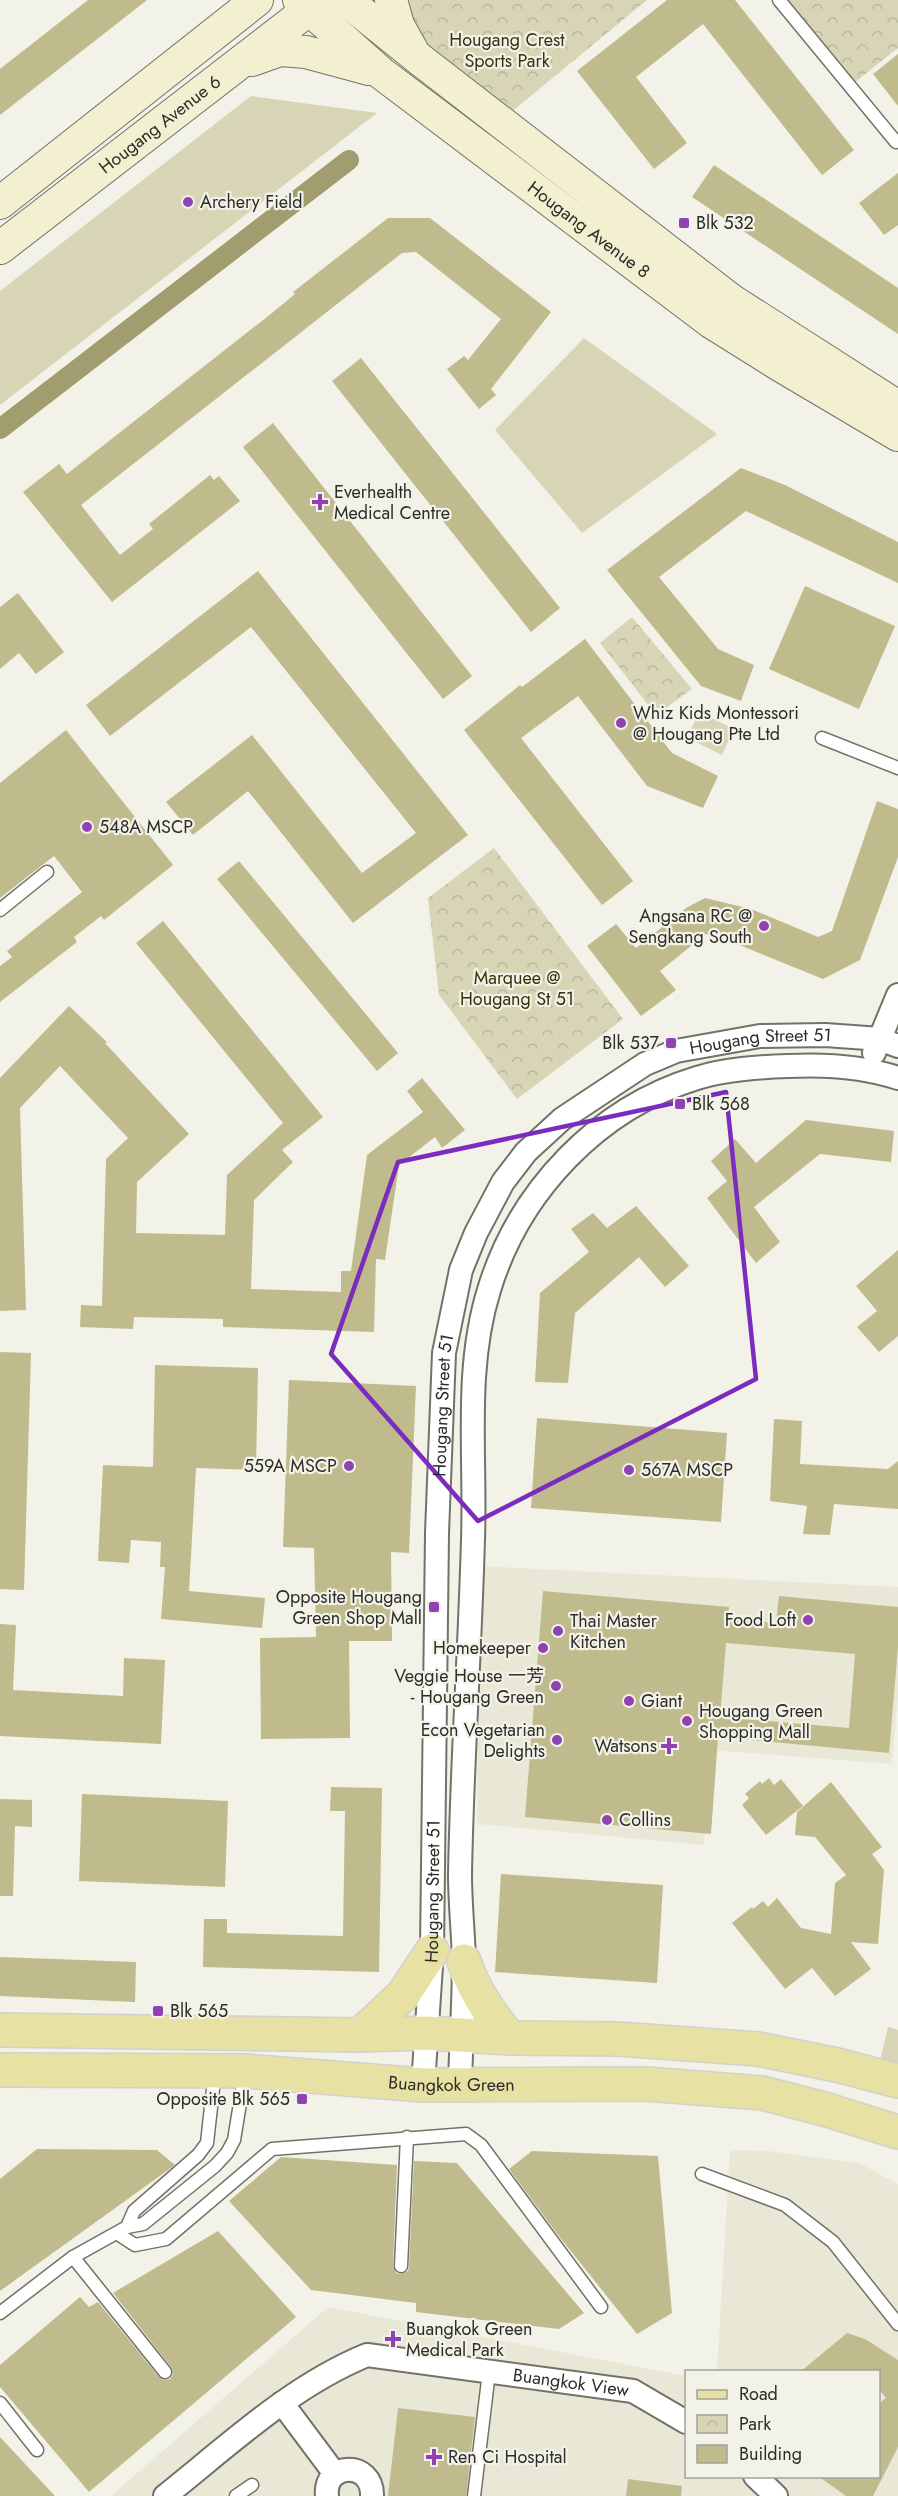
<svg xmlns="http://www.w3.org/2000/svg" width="898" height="2496" font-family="Jost,'Noto Sans SC',sans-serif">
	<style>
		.built { fill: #e9e8d6 }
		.green { fill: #d7d5b6 }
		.park { fill: url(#park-crowns) }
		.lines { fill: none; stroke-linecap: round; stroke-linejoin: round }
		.canal { stroke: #a19d6f; stroke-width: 20 }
		.building { fill: #bfbb8c; fill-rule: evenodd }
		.lane-casing { stroke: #727269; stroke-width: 15 }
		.street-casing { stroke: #727269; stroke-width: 26 }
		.secondary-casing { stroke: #727269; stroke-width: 34 }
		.primary-casing { stroke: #d1d1d0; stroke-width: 36 }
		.lane { stroke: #fff; stroke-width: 12 }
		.street { stroke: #fff; stroke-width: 22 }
		.secondary { stroke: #f3f0d2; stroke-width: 32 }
		.primary { stroke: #e7e1a4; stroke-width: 33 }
		.marked { fill: none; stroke: #7b2cbf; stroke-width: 4.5; stroke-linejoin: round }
		.poi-dot { fill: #8f42b2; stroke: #f3f2e8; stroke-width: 2 }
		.labels { text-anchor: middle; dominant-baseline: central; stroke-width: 4.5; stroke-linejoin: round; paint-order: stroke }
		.park-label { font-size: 18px; fill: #36320b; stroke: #f3f2e8 }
		.street-label { font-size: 18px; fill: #2c2c28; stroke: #f3f2e8 }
		.poi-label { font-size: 18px; fill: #2c2c28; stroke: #f3f2e8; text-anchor: start }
	</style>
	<defs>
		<pattern id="park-crowns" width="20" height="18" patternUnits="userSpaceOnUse" patternTransform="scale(1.5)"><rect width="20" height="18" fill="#d7d5b6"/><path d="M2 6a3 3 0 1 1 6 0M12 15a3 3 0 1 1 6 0" fill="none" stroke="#b9b79c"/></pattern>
	</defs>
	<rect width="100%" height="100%" fill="#f3f2e8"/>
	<!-- built -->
	<g class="built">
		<polygon points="480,1566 898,1587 898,1693 892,1764 711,1750 704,1845 477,1824"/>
		<polygon points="730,2150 768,2151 859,2163 898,2184 898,2496 111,2496 328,2307 686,2376 686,2476 878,2476 878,2372 717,2371"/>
	</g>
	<!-- green -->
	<g class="green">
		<polygon points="251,96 377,113 0,405 0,291"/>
		<polygon points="584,338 717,434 582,533 495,430"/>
		<polygon points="699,712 734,729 722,755 687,738"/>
		<polygon points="888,2027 898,2030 898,2079 877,2074"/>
	</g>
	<!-- park -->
	<g class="park">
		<polygon points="400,0 647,0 509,114 424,51"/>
		<polygon points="779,0 898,0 898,48 849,87"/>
		<polygon points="632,617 692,689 656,715 600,643"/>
		<polygon points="494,848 623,1019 517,1099 439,995 428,898"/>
	</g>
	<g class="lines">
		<!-- canal -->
		<polyline class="canal" points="0,429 349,160"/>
	</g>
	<!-- building -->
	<g class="building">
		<polygon points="88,0 147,0 0,115 0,69"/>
		<polygon points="667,0 735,0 854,150 822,175 703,24 636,77 687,143 654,169 577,71"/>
		<polygon points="898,54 898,106 873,74"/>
		<polygon points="714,165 898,288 898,334 692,197"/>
		<polygon points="898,173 898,225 884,235 859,203"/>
		<polygon points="388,218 430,218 551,312 491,389 496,395 479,409 447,369 464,356 468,360 501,319 416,252 402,253 81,505 120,555 153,529 149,524 210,475 214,480 219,476 240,501 112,602 23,492 59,464 67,474 272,313 295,294 293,292"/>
		<polygon points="361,358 560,608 531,632 332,381"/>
		<polygon points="273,423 472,676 443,699 243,447"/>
		<polygon points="741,468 785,485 898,542 898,583 746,511 659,577 718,649 754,665 741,701 701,686 607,570"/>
		<polygon points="258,571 468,835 353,923 248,791 193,835 166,802 252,735 362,873 416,833 251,627 110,736 86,705"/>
		<polygon points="805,586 895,626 859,709 769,669"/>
		<polygon points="18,593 64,652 36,674 19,653 0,669 0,607"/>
		<polygon points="585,639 672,753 718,776 703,808 647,786 578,696 521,738 633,881 602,905 464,730 520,685 522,687"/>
		<polygon points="66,730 173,865 104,920 101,916 74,937 77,942 0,1002 0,966 12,957 7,951 82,892 54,856 0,898 0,783"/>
		<polygon points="877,801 898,809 898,857 860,960 823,979 737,944 738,941 706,934 660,971 676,990 641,1016 587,946 616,924 636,948 686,908 705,898 751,909 818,937 832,931"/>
		<polygon points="239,861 398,1053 377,1071 217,879"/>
		<polygon points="163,921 323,1117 282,1150 293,1162 254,1200 251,1289 341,1292 341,1271 351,1271 367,1155 423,1112 407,1091 422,1078 465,1130 442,1148 435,1137 399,1165 385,1260 376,1259 374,1332 223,1327 223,1319 134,1317 133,1329 80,1327 81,1305 102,1306 106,1159 128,1138 60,1066 20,1108 26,1310 0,1311 0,1078 69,1006 107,1042 105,1043 189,1134 137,1182 136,1233 225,1235 227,1175 283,1123 136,943"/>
		<polygon points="806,1120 894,1131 891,1162 820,1154 754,1207 780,1242 756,1263 707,1198 727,1181 711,1161 735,1139 756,1163"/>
		<polygon points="636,1206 689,1266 665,1287 639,1257 575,1313 568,1383 535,1382 540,1293 589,1252 571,1229 593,1213 607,1228"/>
		<polygon points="898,1250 898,1336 879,1352 857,1327 877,1311 856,1286"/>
		<polygon points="0,1352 31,1353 24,1590 0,1589"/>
		<polygon points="155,1365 258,1368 256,1470 196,1468 189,1591 265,1598 262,1628 161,1619 165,1567 160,1567 161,1542 131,1540 129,1563 98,1561 103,1465 153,1467"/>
		<polygon points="289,1380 416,1386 409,1553 391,1552 392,1641 349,1641 350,1738 261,1739 260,1638 316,1637 314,1548 283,1547"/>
		<polygon points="537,1418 727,1433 721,1522 531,1508"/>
		<polygon points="774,1419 802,1421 800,1464 888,1469 898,1461 898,1509 834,1504 830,1535 803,1534 807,1506 770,1501"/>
		<path d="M543 1591 729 1607 728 1619 776 1623 779 1596 898 1607V1647L889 1753 718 1737 711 1834 525 1817ZM726 1643 855 1654 849 1728 720 1717Z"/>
		<polygon points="0,1624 16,1625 13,1690 123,1696 124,1658 165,1660 161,1744 0,1736"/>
		<polygon points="769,1778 774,1785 781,1779 803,1806 766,1835 742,1805 749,1798 745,1794 760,1781 762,1784"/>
		<polygon points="831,1782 882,1847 872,1854 884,1870 878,1944 851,1942 871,1969 835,1996 812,1968 785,1989 732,1923 752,1907 753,1909 763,1901 768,1907 777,1898 801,1928 831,1934 835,1883 846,1875 815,1837 795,1835 797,1812"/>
		<polygon points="331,1787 382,1788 379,1972 203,1967 204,1919 227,1919 227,1933 343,1936 345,1811 330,1811"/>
		<polygon points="82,1794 228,1801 225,1887 79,1881"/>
		<polygon points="0,1799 32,1800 32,1827 15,1826 13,1896 0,1896"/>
		<polygon points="501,1874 663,1885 657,1983 495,1972"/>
		<polygon points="0,1957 136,1962 135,2002 0,1996"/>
		<polygon points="37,2149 157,2150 175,2165 0,2291 0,2179"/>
		<polygon points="532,2151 658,2156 672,2313 637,2334 558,2235 509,2169"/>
		<polygon points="281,2157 397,2165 393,2266 396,2273 401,2274 408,2271 409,2266 414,2161 457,2163 584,2313 559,2329 416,2312 416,2303 311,2290 229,2201"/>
		<polygon points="218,2231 296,2317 89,2492 0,2387 0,2365 80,2297 89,2307 98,2302 159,2377 163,2380 170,2379 173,2374 171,2367 113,2293"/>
		<polygon points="847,2333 865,2339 898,2360 898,2447 873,2496 846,2496 818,2476 879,2476 879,2404 886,2398 879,2389 879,2372 800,2372"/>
		<polygon points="398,2408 475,2417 466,2496 388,2496"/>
		<polygon points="0,2437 55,2496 0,2496"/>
		<polygon points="628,2479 682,2486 681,2496 626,2496"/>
	</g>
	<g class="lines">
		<!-- lane casing -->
		<g class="lane-casing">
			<g id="lane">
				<polyline points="779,0 896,142"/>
				<polyline points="822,738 898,768"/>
				<polyline points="0,910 47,872"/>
				<polyline points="702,2174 785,2205 833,2242 898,2324"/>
				<polyline points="127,2227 143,2224 215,2166 227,2153 234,2140 245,2073"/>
				<polyline points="118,2234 135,2245 166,2239 272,2149 466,2134 481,2145 601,2307"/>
				<polyline points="73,2257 165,2372"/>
				<polyline points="401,2266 407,2137"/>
				<polyline points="0,2313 73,2257 127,2227 134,2211 198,2155 207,2143 215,2071"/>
				<polyline points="0,2403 37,2450"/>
				<polyline points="236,2496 252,2485"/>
				<polyline points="474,2496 489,2372"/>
			</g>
		</g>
		<!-- street casing -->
		<g class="street-casing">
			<g id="street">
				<polyline points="874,1053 898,995"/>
				<path d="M460 2084C461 2043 464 2001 464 1959 463 1931 460 1902 460 1874 462 1762 470 1650 473 1539 476 1456 464 1370 489 1290 519 1191 598 1108 697 1078 726 1069 758 1067 788 1066 826 1064 862 1066 898 1078"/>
				<path id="s1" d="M423 2085 432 1951 437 1533 444 1353 461 1270 476 1233 503 1182 526 1152 562 1119 645 1064 676 1051 760 1036 825 1035 867 1038 879 1039 898 1046"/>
				<polyline points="282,2403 335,2474"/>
				<polyline points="755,2476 776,2496"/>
				<path id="s2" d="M165 2496C228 2446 291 2386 367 2355L633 2391 686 2422"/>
				<path d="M327 2496C323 2462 373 2460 372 2496"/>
			</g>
		</g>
		<!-- secondary casing -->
		<g class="secondary-casing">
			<g id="secondary">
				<path id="s3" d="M299 0 381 73 711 322 778 364 898 435"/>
				<polyline points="346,0 418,58 731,300 898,407"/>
				<polyline points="391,0 398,25 412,50"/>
				<polyline points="252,60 280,50 306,52 369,69"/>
				<polyline points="0,203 257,0"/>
				<path id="s4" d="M0 248 321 0"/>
			</g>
		</g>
		<!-- primary casing -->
		<g class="primary-casing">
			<g id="primary">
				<path d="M464 1961C474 1991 490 2014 510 2038"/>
				<polyline points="0,2030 360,2035 426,2033 510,2038 618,2039 758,2049 837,2065 898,2081"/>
				<polyline points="360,2035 403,1995 432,1951"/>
				<path id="s5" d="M0 2070 245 2071 423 2085 646 2084 762 2093 824 2109 898 2132"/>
			</g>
		</g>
		<!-- lane -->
		<use href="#lane" class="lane"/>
		<!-- street -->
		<use href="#street" class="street"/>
		<!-- secondary -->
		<use href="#secondary" class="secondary"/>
		<!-- primary -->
		<use href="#primary" class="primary"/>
	</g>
	<!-- marked area -->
	<path class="marked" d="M726 1092 756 1379 478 1521 331 1354 398 1162Z"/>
	<!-- markers -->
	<g class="poi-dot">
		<circle cx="188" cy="202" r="6"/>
		<rect x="678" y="217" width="12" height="12" rx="3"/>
		<path d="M317 493h6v6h6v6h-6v6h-6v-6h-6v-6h6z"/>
		<circle cx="621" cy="723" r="6"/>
		<circle cx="87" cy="827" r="6"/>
		<circle cx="764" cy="926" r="6"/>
		<rect x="665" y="1037" width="12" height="12" rx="3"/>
		<rect x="674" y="1098" width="12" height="12" rx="3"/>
		<circle cx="349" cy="1466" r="6"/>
		<circle cx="629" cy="1470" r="6"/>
		<rect x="428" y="1601" width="12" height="12" rx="3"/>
		<circle cx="808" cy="1620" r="6"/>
		<circle cx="558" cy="1631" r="6"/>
		<circle cx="543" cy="1648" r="6"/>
		<circle cx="556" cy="1686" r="6"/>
		<circle cx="629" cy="1701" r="6"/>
		<circle cx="687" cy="1721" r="6"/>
		<circle cx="557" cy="1740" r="6"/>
		<path d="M666 1737h6v6h6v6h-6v6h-6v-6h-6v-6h6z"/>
		<circle cx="607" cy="1820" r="6"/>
		<rect x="152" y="2005" width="12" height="12" rx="3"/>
		<rect x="296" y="2093" width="12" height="12" rx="3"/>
		<path d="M390 2330h6v6h6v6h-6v6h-6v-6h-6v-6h6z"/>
		<path d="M431 2448h6v6h6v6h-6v6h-6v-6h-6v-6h6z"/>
	</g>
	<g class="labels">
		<!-- park labels -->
		<g class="park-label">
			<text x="507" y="40">Hougang Crest<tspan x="507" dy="21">Sports Park</tspan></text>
			<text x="517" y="978">Marquee @<tspan x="517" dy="21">Hougang St 51</tspan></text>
		</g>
		<!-- street labels -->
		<g class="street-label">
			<text stroke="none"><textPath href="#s4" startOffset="202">Hougang Avenue 6</textPath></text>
			<text stroke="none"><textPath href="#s3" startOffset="370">Hougang Avenue 8</textPath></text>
			<text stroke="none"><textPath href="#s1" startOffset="1220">Hougang Street 51</textPath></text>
			<text stroke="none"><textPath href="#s1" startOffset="680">Hougang Street 51</textPath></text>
			<text stroke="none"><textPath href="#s1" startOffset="194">Hougang Street 51</textPath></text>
			<text stroke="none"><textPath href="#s5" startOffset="452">Buangkok Green</textPath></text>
			<text stroke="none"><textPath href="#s2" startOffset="453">Buangkok View</textPath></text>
		</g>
		<!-- poi labels -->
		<g class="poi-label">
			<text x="200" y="202">Archery Field</text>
			<text x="696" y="223">Blk 532</text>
			<text x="334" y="492">Everhealth<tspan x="334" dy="21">Medical Centre</tspan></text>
			<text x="633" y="713">Whiz Kids Montessori<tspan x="633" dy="21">@ Hougang Pte Ltd</tspan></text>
			<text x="99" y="827">548A MSCP</text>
			<text x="752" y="916" text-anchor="end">Angsana RC @<tspan x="752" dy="21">Sengkang South</tspan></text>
			<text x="659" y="1043" text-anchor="end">Blk 537</text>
			<text x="692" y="1104">Blk 568</text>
			<text x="337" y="1466" text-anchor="end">559A MSCP</text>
			<text x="641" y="1470">567A MSCP</text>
			<text x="422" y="1597" text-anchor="end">Opposite Hougang<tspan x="422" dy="21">Green Shop Mall</tspan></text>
			<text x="796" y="1620" text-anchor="end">Food Loft</text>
			<text x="570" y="1621">Thai Master<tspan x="570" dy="21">Kitchen</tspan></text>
			<text x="531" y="1648" text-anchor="end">Homekeeper</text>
			<text x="544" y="1676" text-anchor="end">Veggie House 一芳<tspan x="544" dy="21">- Hougang Green</tspan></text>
			<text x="641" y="1701">Giant</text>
			<text x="699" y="1711">Hougang Green<tspan x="699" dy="21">Shopping Mall</tspan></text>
			<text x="545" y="1730" text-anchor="end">Econ Vegetarian<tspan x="545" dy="21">Delights</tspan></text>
			<text x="657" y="1746" text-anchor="end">Watsons</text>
			<text x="619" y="1820">Collins</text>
			<text x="170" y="2011">Blk 565</text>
			<text x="290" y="2099" text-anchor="end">Opposite Blk 565</text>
			<text x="406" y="2329">Buangkok Green<tspan x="406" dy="21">Medical Park</tspan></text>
			<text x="448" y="2457">Ren Ci Hospital</text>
		</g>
	</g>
	<!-- legend -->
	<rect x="685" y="2370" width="195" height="108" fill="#f3f2e8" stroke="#a3a39b" stroke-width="1.5"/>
	<rect x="697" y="2390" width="30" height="9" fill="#e7e1a4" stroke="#a3a39b" stroke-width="1.5"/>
	<text x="739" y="2400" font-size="18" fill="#2c2c28">Road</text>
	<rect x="697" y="2415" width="30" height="18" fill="url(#park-crowns)" stroke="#a3a39b" stroke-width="1.5"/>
	<text x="739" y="2430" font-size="18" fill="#2c2c28">Park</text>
	<rect x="697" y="2445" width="30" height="18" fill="#bfbb8c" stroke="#a3a39b" stroke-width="1.5"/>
	<text x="739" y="2460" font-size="18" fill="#2c2c28">Building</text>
</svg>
